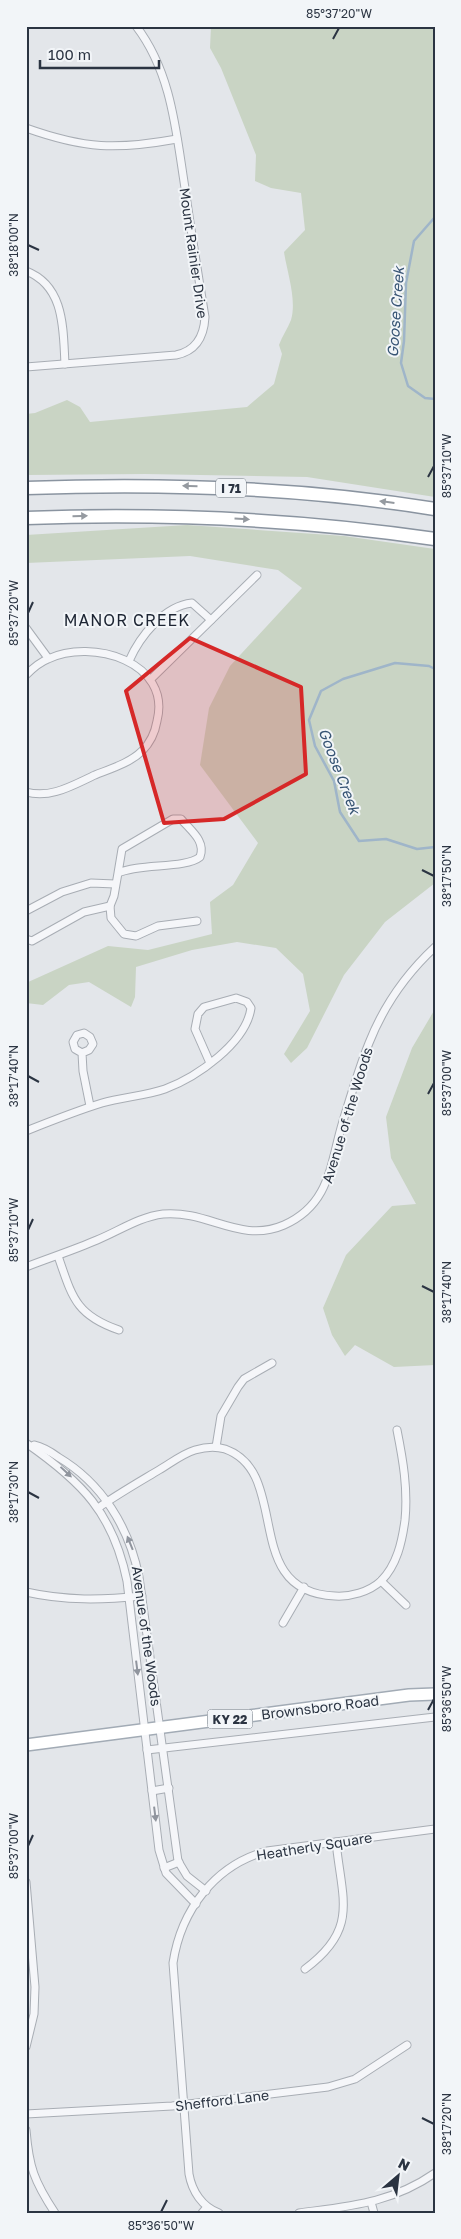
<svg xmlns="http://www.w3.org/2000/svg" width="461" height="2239" font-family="'Golos Text',sans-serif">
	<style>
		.green { fill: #c9d4c4 }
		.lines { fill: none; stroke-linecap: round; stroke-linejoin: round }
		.stream { stroke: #9fb5c9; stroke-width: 2.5 }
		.street-casing { stroke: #a8adb4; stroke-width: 9 }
		.primary-casing { stroke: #a2abb5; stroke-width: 14 }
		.highway-casing { stroke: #8a94a0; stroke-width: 15 }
		.street { stroke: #f5f6f9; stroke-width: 7 }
		.primary { stroke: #fff; stroke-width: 11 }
		.highway { stroke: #fff; stroke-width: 12 }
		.oneway { fill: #959aa0 }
		.oneway2 { fill: #90959e }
		.marked { fill: #d62828; fill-opacity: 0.2; stroke: #d62828; stroke-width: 4; stroke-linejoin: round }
		.ticks { fill: none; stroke: #2b3442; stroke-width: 2 }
		.labels { text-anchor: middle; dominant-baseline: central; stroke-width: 4; stroke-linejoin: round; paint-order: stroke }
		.shield { fill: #f2f5f8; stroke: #676e79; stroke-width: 1 }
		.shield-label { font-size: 12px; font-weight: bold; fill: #2b3442 }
		.street-label { font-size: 14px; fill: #2b3442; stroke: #f2f5f8 }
		.water-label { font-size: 15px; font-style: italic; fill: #375474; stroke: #f2f5f8 }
		.quarter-label { font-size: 16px; letter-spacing: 1px; fill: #1d2533; stroke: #f2f5f8 }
		.neatline { fill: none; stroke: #2b3442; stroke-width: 2 }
		.ticks-label { font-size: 12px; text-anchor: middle; fill: #2b3442 }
	</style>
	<rect width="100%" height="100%" fill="#e3e6ea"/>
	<!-- green -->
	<g class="green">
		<path d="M211 26H435V497L307 477 145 474 26 475V414L35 413 67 400 80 407 90 422 247 407 274 384 282 354 279 345C282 336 288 328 291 320 297 300 287 272 284 252L305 230 301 193 271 188 255 181 256 155 221 68 210 48Z"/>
		<polygon points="187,525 344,536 435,549 435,883 385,922 344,975 307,1048 291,1063 284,1054 310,1011 303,974 276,948 237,942 192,950 136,967 135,997 131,1007 89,982 69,985 43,1005 26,1003 26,983 108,946 148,950 212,934 210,902 233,885 258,843 200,765 209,708 230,666 302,588 278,570 190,556 26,563 26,535"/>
		<polygon points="435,1009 435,1365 394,1367 355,1345 345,1356 332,1335 323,1308 346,1255 392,1206 416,1204 391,1158 386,1117 412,1048"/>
	</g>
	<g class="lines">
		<!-- stream -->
		<g class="stream">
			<polyline points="434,26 435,27"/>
			<polyline points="435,217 414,241 406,283 404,341 401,363 408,386 425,398 435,399"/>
			<polyline points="435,669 429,666 395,663 343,679 321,691 309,720 315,746 334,781 340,812 359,841 386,839 417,849 435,847"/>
		</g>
		<!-- street casing -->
		<g class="street-casing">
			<g id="street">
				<path d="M26 128C85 149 116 150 177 139"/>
				<path d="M26 271C65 286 63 329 65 364"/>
				<path d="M26 367 176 355C196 351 204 336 205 317 198 274 191 231 185 188 176 132 172 73 136 26"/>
				<polyline points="26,628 48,658"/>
				<path d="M129 661C140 636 164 606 192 603L211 620"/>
				<path d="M26 675C32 669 40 662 48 659 92 638 172 662 157 721 155 733 150 743 142 751 130 763 110 769 95 775 73 785 51 799 26 792"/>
				<polyline points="151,679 257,575"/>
				<path d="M118 873 122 849 173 819H181C191 831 206 841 200 857 185 869 140 863 118 873L114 896 110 906 111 918 124 934 136 936 158 926 197 921"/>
				<polyline points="26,911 62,892 91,883 115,884"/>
				<polyline points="26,939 32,941 84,912 110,906"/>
				<polyline points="82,1053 89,1050 93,1044 90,1037 84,1033 77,1035 73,1042 75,1049 82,1053 83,1071 90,1106"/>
				<path d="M26 1131C51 1121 76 1111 102 1103 122 1097 145 1096 165 1089 197 1077 246 1043 251 1008L247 1002 236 998 204 1007 198 1014 195 1029 210 1063"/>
				<path d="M58 1256C72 1296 75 1315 119 1330"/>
				<path d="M26 1267C49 1258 74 1250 97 1240 119 1231 139 1217 163 1214 209 1210 240 1244 284 1225 331 1204 330 1163 343 1121 351 1095 359 1068 369 1043 384 1005 406 974 435 947"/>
				<path d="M26 1443C82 1482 113 1513 127 1581L159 1850 166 1873 196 1904"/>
				<path d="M34 1445C43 1447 51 1452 58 1457 102 1483 129 1527 139 1577L178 1861 187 1876 206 1891"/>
				<polyline points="216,1447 221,1416 238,1387 244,1379 272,1363"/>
				<path d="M98 1508C118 1494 139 1482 159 1470 171 1463 182 1454 195 1450 205 1447 215 1446 225 1449 293 1473 239 1592 335 1596 350 1597 369 1592 381 1581 397 1565 402 1542 405 1520 408 1489 403 1460 397 1430"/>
				<polyline points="381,1581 406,1605"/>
				<path d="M26 1592C66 1601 102 1600 142 1596"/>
				<polyline points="283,1623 304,1587"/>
				<polyline points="147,1750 435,1717"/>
				<polyline points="152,1791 169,1788"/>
				<polyline points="164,1868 179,1862"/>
				<polyline points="26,1882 35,1987 34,2014 26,2047"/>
				<path d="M305 1969C359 1929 342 1900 336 1842"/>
				<polyline points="26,2114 172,2106 328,2087 355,2079 407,2045"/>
				<path d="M26 2130C29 2167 34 2181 55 2213"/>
				<polyline points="371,2202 374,2213"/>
				<polyline points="202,2213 207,2207"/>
				<path d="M219 2213C202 2207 192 2191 189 2174L173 1963C181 1910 215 1865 267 1851L435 1829"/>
				<path d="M299 2213C350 2206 392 2203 435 2173"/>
			</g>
		</g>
		<!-- primary casing -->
		<g class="primary-casing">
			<polyline id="primary" points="26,1745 409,1695 435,1694"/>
		</g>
		<!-- highway casing -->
		<g class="highway-casing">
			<g id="highway">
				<path d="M26 488C163 483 299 487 435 509"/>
				<path d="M26 518C163 513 299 519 435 539"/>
			</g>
		</g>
		<!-- street -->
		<use href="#street" class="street"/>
		<!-- primary -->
		<use href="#primary" class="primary"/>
		<!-- highway -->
		<use href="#highway" class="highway"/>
	</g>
	<!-- one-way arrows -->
	<defs><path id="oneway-solid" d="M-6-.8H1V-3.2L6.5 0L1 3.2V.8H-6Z" transform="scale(1.25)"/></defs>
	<g class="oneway">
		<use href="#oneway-solid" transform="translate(190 486) rotate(-179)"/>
		<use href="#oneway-solid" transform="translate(387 502) rotate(-173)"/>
		<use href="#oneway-solid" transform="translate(80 516) rotate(-2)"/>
		<use href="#oneway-solid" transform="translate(242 519) rotate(4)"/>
	</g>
	<g class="oneway2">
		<use href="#oneway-solid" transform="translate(66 1472) rotate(43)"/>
		<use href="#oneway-solid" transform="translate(130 1543) rotate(-112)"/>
		<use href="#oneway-solid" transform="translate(137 1668) rotate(83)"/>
		<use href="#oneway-solid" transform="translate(155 1814) rotate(83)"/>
	</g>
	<!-- marked area -->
	<path class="marked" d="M190 638 301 687 306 774 224 819 164 823 126 691Z"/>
	<!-- ticks -->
	<path class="ticks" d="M333 39 339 28M28 245 39 250M428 477 434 466M28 613 33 602M422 870 434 876M28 1076 39 1082M428 1094 434 1083M28 1230 33 1219M422 1286 434 1292M28 1492 39 1498M428 1710 434 1699M28 1846 33 1835M422 2118 434 2124M161 2212 167 2200"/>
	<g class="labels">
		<!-- shield labels -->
		<g class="shield">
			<rect x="216" y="478.5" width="30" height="19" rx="4"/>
			<rect x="207.5" y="1709.5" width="45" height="19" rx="4"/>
		</g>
		<g class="shield-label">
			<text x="231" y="488">I 71</text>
			<text x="230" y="1719">KY 22</text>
		</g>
		<!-- street labels -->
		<g class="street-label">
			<text transform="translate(194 253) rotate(82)">Mount Rainier Drive</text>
			<text transform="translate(347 1115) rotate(-73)">Avenue of the Woods</text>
			<text transform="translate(147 1636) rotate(82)">Avenue of the Woods</text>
			<text transform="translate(320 1707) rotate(-7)">Brownsboro Road</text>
			<text transform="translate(314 1846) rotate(-9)">Heatherly Square</text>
			<text transform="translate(222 2100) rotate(-7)">Shefford Lane</text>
		</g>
		<!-- water labels -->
		<g class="water-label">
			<text transform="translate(395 312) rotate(-86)">Goose Creek</text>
			<text transform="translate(340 771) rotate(69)">Goose Creek</text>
		</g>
		<!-- quarter labels -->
		<g class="quarter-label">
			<text x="127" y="620">MANOR CREEK</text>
		</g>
	</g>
	<!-- border -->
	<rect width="461" height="2239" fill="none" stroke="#f2f5f8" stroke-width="55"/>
	<!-- north arrow -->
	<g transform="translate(398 2176) rotate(28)" stroke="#f2f5f8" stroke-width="4" paint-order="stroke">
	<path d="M0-4L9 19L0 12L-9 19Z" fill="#2b3442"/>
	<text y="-8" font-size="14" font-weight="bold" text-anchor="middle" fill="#2b3442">N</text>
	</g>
	<!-- scale -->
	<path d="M40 60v8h119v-8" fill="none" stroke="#2b3442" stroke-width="2.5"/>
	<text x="48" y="60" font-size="15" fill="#2b3442" stroke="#f2f5f8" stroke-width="4" paint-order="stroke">100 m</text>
	<rect x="28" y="28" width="406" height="2184" class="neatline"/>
	<g class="ticks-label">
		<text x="339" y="18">85°37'20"W</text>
		<text transform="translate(14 245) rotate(-90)" y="4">38°18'00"N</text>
		<text transform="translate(447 466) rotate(-90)" y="4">85°37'10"W</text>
		<text transform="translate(14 613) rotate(-90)" y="4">85°37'20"W</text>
		<text transform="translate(447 876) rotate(-90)" y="4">38°17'50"N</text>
		<text transform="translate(14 1076) rotate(-90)" y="4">38°17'40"N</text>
		<text transform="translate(447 1083) rotate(-90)" y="4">85°37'00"W</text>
		<text transform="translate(14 1230) rotate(-90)" y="4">85°37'10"W</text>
		<text transform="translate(447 1292) rotate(-90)" y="4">38°17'40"N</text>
		<text transform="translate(14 1492) rotate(-90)" y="4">38°17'30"N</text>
		<text transform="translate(447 1699) rotate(-90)" y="4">85°36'50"W</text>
		<text transform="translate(14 1846) rotate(-90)" y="4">85°37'00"W</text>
		<text transform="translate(447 2124) rotate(-90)" y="4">38°17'20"N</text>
		<text x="161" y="2230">85°36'50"W</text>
	</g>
</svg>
